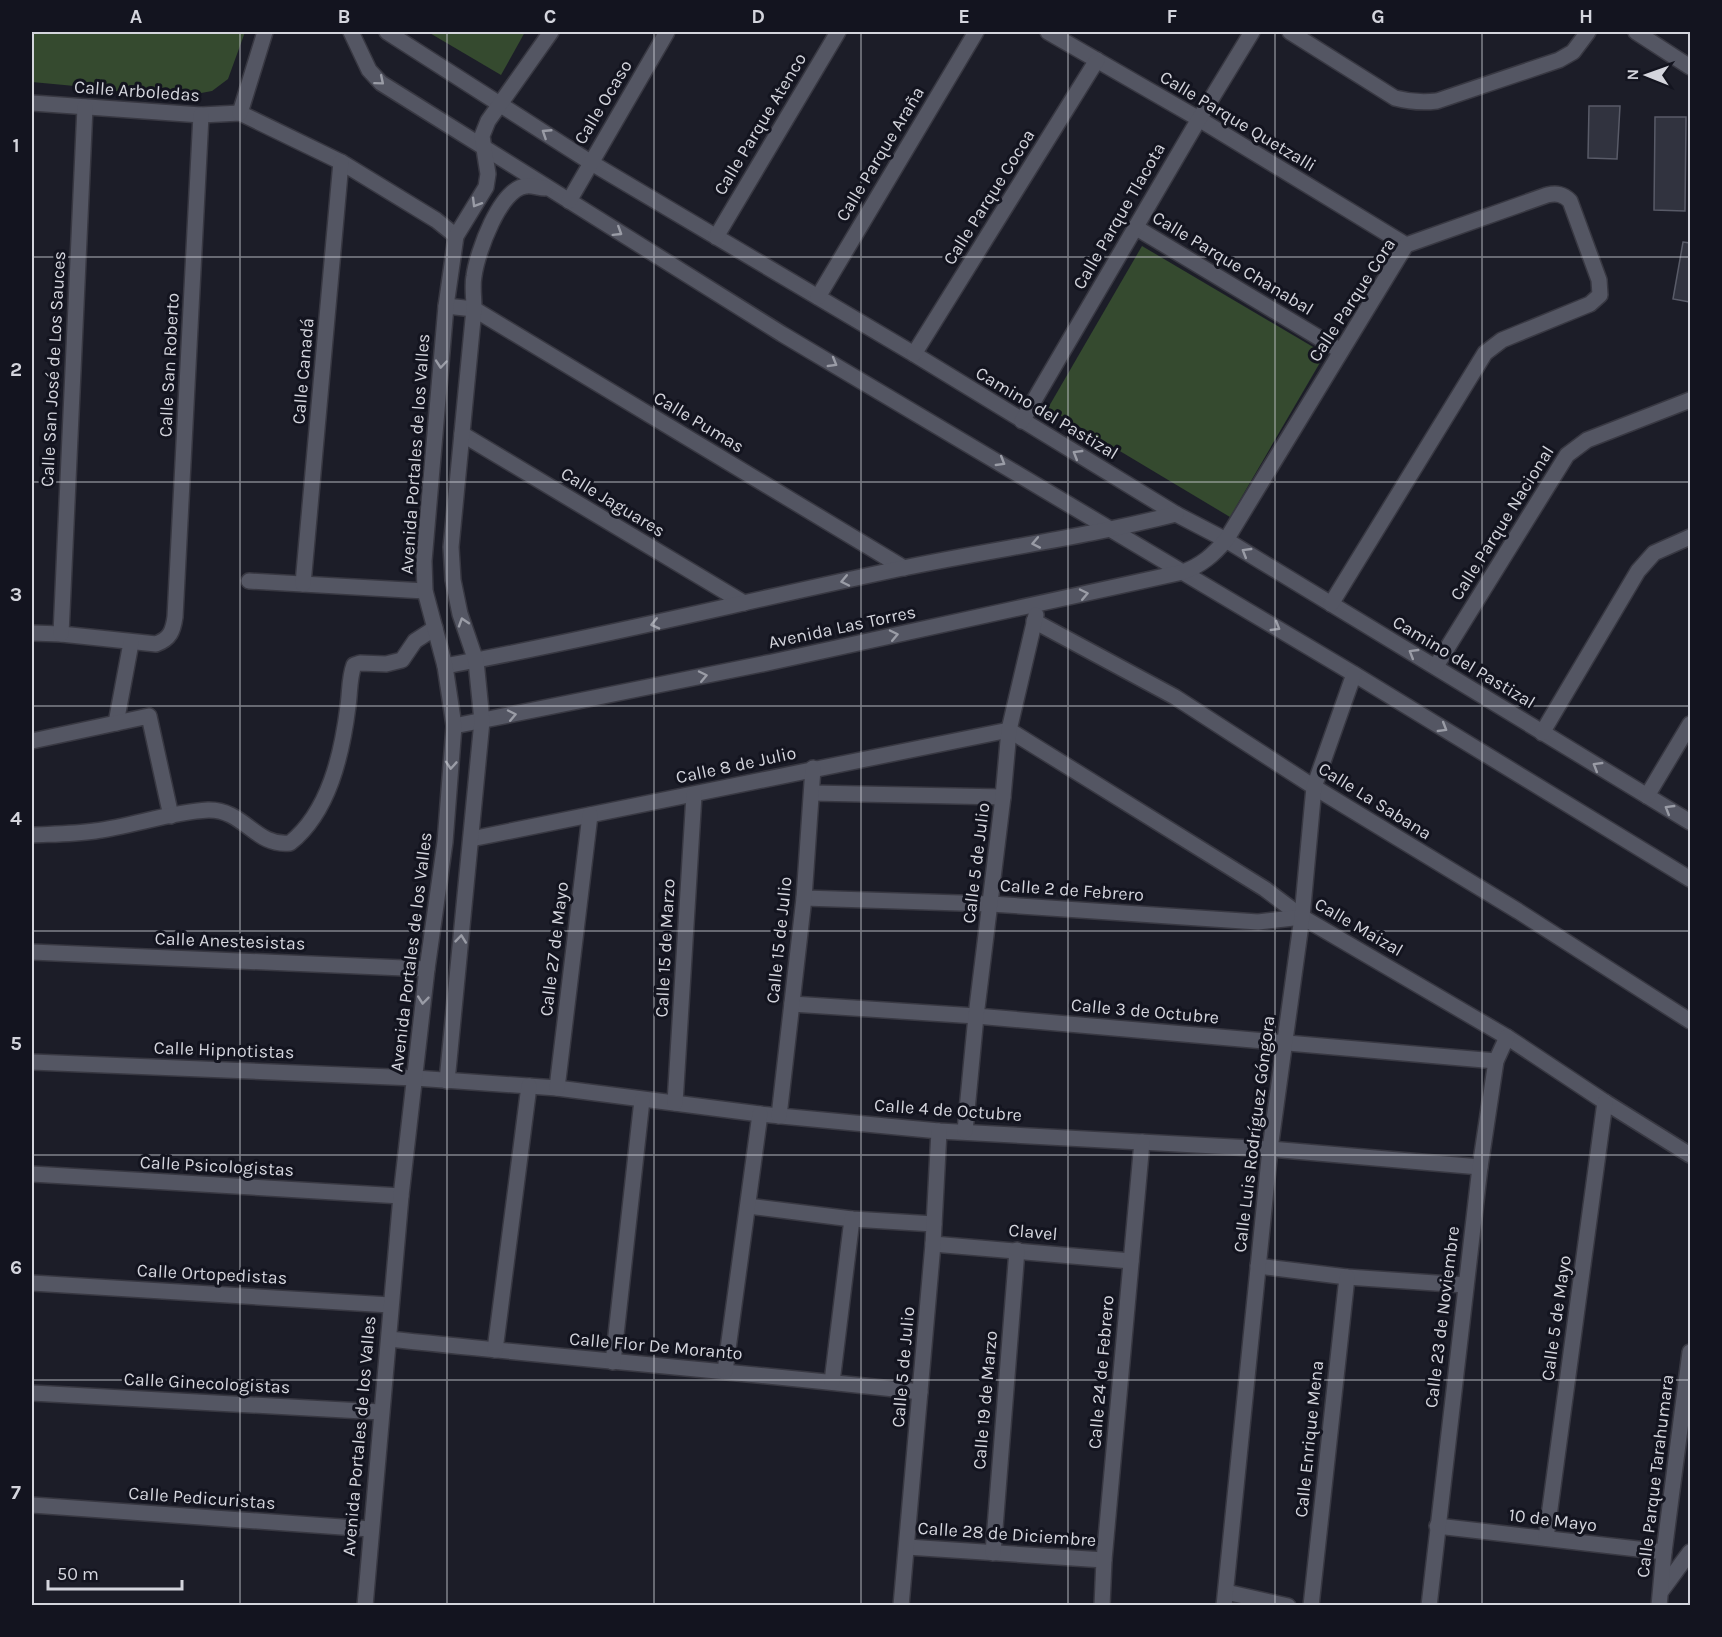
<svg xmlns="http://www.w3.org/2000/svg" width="1722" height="1637" font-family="Karla,sans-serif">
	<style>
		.green { fill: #354a2f }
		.building { fill: #31333f; stroke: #595b68; stroke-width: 1.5 }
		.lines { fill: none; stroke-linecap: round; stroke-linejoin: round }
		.minor-casing { stroke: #383842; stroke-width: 18 }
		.minor { stroke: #545663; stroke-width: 15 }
		.oneway { stroke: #9a9ca6 }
		.grid { fill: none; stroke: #d4d5dd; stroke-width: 1.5; stroke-opacity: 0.55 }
		.labels { text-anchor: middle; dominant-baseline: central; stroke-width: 6; stroke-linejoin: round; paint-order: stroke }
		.street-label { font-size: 18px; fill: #d4d5dd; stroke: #13141f }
		.neatline { fill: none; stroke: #d4d5dd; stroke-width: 2 }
		.grid-label { font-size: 20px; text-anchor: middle; font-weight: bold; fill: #d4d5dd }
	</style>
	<rect width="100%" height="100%" fill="#1c1d28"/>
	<!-- green -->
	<g class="green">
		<polygon points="32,32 245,32 228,79 212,91 169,99 96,88 32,82"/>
		<polygon points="428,32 525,32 501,75"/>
		<polygon points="1142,246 1325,354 1230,517 1048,408"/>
	</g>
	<!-- building -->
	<g class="building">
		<polygon points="1589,106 1620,106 1617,159 1588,158"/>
		<polygon points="1655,117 1686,117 1685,211 1654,210"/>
		<polygon points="1683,242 1690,243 1690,302 1673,299"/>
	</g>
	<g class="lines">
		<!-- minor casing -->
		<g class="minor-casing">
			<g id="minor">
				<polyline points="351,32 369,70 381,83 782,334 1354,674 1690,879"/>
				<polyline points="387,32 590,162 914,354 1176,514 1226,540 1690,822"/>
				<polyline points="1048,32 1199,119 1406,245"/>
				<path d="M1290 32 1395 98C1410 102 1421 103 1437 101L1559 60 1573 52 1588 32"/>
				<polyline points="1636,32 1690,67"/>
				<polyline points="32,103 201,115 240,113 341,162 436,220 456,236"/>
				<polyline points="240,113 265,32"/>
				<polyline points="569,201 667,32"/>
				<polyline points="1135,227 1341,351"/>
				<polyline points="716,237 838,32"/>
				<polyline points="818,297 976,32"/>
				<polyline points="446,306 474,309 904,568"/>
				<polyline points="914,354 1097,60"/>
				<polyline points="1022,421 1199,119 1252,32"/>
				<polyline points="462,434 744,603"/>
				<polyline points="249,581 425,591"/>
				<polyline points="303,584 341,162"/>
				<polyline points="1034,621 1175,697 1314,787 1518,911 1690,1021"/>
				<path d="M32 633 61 634 156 644C170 639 173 631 175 617L201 115"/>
				<polyline points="61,634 85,107"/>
				<path d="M445 666C599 638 750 600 903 568 994 549 1086 537 1176 514"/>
				<polyline points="1436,666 1567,455 1587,440 1690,400"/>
				<polyline points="116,723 131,643"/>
				<path d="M454 726 772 662 1183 572C1202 565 1213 555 1226 540L1406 245 1547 195C1557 193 1563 194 1570 201L1599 280 1600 295 1590 304 1502 340 1485 353 1331 604"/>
				<polyline points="1542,733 1638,571 1654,553 1690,537"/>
				<polyline points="32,741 149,716 171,816"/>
				<polyline points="812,793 1003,797"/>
				<polyline points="1647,796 1690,724"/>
				<path d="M32 835C53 834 74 834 95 831 133 826 170 812 208 810 244 809 255 847 290 843 329 812 342 754 348 706 350 693 349 678 354 665L360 663 386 664 402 660 415 641 435 628"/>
				<path d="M471 839C650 804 829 765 1009 730L1265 889 1302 917 1507 1037 1605 1102 1690 1155"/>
				<polyline points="804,898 991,904 1258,922 1302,917"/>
				<polyline points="32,952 427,969"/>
				<polyline points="792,1004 976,1016 1496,1061"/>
				<polyline points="32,1062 415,1078 557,1088 760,1114 939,1131 1270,1149 1480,1167"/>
				<path d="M447 1081 482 721 476 661 460 614 453 580 451 547 474 309C474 298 472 286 474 276 477 253 500 188 526 186 532 185 539 188 545 188"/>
				<polyline points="557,1088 590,815"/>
				<polyline points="675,1103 694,795"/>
				<polyline points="779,1116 804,898 813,768"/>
				<polyline points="965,1131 976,1016 1003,797 1009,730 1036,615"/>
				<polyline points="32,1174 401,1196"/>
				<polyline points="748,1206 852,1219 934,1224"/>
				<polyline points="933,1244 1131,1261"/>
				<polyline points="1258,1266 1347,1277 1465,1285"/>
				<polyline points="32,1283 390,1305"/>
				<path d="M389 1339C566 1358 743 1372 920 1392"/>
				<polyline points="495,1350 529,1086"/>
				<polyline points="613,1362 642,1100"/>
				<polyline points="725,1371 760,1114"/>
				<polyline points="832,1382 852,1219"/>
				<polyline points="32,1393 381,1412"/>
				<polyline points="32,1505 370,1529"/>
				<polyline points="1437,1526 1664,1552"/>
				<polyline points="1546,1538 1605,1102"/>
				<polyline points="907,1547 1104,1560"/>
				<polyline points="993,1553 1017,1250"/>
				<polyline points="1662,1590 1690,1552"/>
				<polyline points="1226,1592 1288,1606"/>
				<polyline points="365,1606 401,1196 427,969 445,842 454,726 445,666 425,591 424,561 446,306 456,236 486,187 488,174 482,136 488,121 551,32"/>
				<polyline points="901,1606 933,1244 939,1131"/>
				<polyline points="1102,1606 1104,1560 1142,1142"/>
				<polyline points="1224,1606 1270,1149 1302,917 1314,787 1354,674"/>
				<polyline points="1311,1606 1347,1277"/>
				<polyline points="1429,1606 1480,1167 1496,1061 1507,1037"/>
				<polyline points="1659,1606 1664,1552 1690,1352"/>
			</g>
		</g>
		<!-- minor -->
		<use href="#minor" class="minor"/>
	</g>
	<!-- one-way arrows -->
	<defs><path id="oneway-chevron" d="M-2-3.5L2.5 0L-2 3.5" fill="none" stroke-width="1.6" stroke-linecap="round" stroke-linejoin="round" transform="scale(1.5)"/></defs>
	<g class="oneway">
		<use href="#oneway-chevron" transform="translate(380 81) rotate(40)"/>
		<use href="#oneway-chevron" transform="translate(546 133) rotate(-147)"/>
		<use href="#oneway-chevron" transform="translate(476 203) rotate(121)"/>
		<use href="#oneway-chevron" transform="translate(618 232) rotate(32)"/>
		<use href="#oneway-chevron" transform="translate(833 363) rotate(30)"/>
		<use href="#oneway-chevron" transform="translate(441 364) rotate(95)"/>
		<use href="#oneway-chevron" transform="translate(1077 454) rotate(-149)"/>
		<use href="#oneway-chevron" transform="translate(1001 462) rotate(31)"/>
		<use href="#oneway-chevron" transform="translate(1036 543) rotate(169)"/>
		<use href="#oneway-chevron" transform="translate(1246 552) rotate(-149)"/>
		<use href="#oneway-chevron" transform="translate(845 581) rotate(168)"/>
		<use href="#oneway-chevron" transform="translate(1084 594) rotate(-12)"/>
		<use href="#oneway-chevron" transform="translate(463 622) rotate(-108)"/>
		<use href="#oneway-chevron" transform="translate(655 624) rotate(167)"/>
		<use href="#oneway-chevron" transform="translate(1276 627) rotate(31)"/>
		<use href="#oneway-chevron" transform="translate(894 635) rotate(-12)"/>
		<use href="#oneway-chevron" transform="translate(1413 653) rotate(-149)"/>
		<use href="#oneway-chevron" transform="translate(703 676) rotate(-12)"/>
		<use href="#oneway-chevron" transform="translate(512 715) rotate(-12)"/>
		<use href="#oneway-chevron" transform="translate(1443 728) rotate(31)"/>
		<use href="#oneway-chevron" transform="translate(451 765) rotate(94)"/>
		<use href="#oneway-chevron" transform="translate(1597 766) rotate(-149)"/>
		<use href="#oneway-chevron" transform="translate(1669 809) rotate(-149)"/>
		<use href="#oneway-chevron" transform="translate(461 939) rotate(-84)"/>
		<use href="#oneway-chevron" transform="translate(423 1000) rotate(96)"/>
	</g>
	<!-- grid -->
	<path class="grid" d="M240 32V1606M447 32V1606M654 32V1606M861 32V1606M1068 32V1606M1275 32V1606M1482 32V1606M32 257H1690M32 482H1690M32 706H1690M32 931H1690M32 1155H1690M32 1380H1690"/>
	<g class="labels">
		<!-- street labels -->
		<g class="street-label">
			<text transform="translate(137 91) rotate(4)">Calle Arboledas</text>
			<text transform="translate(603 102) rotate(-59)">Calle Ocaso</text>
			<text transform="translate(1238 121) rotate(31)">Calle Parque Quetzalli</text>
			<text transform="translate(760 124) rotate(-59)">Calle Parque Atenco</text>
			<text transform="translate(880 154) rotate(-59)">Calle Parque Araña</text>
			<text transform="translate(989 197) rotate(-58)">Calle Parque Cocoa</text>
			<text transform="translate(1119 216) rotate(-60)">Calle Parque Tlacota</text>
			<text transform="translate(1233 263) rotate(31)">Calle Parque Chanabal</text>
			<text transform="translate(1352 300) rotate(-57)">Calle Parque Cora</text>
			<text transform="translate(169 365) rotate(-87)">Calle San Roberto</text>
			<text transform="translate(53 369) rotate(-87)">Calle San José de Los Sauces</text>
			<text transform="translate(303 371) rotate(-85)">Calle Canadá</text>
			<text transform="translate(1047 413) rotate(31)">Camino del Pastizal</text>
			<text transform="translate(699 422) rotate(31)">Calle Pumas</text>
			<text transform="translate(415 454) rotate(-86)">Avenida Portales de los Valles</text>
			<text transform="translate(613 502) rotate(31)">Calle Jaguares</text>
			<text transform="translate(1502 523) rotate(-58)">Calle Parque Nacional</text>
			<text transform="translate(842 627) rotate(-12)">Avenida Las Torres</text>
			<text transform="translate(1464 662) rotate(31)">Camino del Pastizal</text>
			<text transform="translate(736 765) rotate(-12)">Calle 8 de Julio</text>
			<text transform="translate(1375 801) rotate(32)">Calle La Sabana</text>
			<text transform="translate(976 863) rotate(-83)">Calle 5 de Julio</text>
			<text transform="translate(1072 890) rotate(4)">Calle 2 de Febrero</text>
			<text transform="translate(1359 927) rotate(30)">Calle Maizal</text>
			<text transform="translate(779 940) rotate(-84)">Calle 15 de Julio</text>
			<text transform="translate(230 941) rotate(2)">Calle Anestesistas</text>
			<text transform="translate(665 948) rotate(-87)">Calle 15 de Marzo</text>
			<text transform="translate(554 949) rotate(-83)">Calle 27 de Mayo</text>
			<text transform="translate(411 952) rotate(-83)">Avenida Portales de los Valles</text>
			<text transform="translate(1145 1011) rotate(5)">Calle 3 de Octubre</text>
			<text transform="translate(224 1050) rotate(2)">Calle Hipnotistas</text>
			<text transform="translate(948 1110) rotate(4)">Calle 4 de Octubre</text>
			<text transform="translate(1254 1134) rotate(-83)">Calle Luis Rodríguez Góngora</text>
			<text transform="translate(217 1166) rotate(3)">Calle Psicologistas</text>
			<text transform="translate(1033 1232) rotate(5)">Clavel</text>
			<text transform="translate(212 1274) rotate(3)">Calle Ortopedistas</text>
			<text transform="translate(1442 1317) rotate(-83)">Calle 23 de Noviembre</text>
			<text transform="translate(1556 1318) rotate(-82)">Calle 5 de Mayo</text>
			<text transform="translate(656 1346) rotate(5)">Calle Flor De Moranto</text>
			<text transform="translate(903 1367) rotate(-85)">Calle 5 de Julio</text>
			<text transform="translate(1101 1372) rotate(-85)">Calle 24 de Febrero</text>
			<text transform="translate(207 1383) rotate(3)">Calle Ginecologistas</text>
			<text transform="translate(985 1400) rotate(-85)">Calle 19 de Marzo</text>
			<text transform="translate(359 1436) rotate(-85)">Avenida Portales de los Valles</text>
			<text transform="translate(1309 1439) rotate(-84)">Calle Enrique Mena</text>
			<text transform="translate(1655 1476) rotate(-83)">Calle Parque Tarahumara</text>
			<text transform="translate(202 1498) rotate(4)">Calle Pedicuristas</text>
			<text transform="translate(1553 1520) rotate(7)">10 de Mayo</text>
			<text transform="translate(1007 1534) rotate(4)">Calle 28 de Diciembre</text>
		</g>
	</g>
	<!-- border -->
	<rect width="1722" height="1637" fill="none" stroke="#13141f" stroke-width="66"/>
	<!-- north arrow -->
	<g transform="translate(1647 75) rotate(271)" stroke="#13141f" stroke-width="4.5" paint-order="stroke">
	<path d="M0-4.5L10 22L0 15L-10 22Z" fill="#d4d5dd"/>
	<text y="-9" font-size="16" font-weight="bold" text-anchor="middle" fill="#d4d5dd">N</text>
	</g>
	<!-- scale -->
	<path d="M48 1580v9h134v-9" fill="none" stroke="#d4d5dd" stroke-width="3"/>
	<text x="57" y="1580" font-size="18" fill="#d4d5dd" stroke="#13141f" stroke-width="4.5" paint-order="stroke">50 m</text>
	<rect x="33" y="33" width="1656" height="1571" class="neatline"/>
	<g class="grid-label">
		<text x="136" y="23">A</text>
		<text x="344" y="23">B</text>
		<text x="550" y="23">C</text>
		<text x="758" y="23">D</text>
		<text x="964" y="23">E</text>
		<text x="1172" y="23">F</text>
		<text x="1378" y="23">G</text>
		<text x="1586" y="23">H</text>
		<text x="16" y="152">1</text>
		<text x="16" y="376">2</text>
		<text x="16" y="601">3</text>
		<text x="16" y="825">4</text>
		<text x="16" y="1050">5</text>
		<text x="16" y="1274">6</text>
		<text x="16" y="1499">7</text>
	</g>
</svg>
